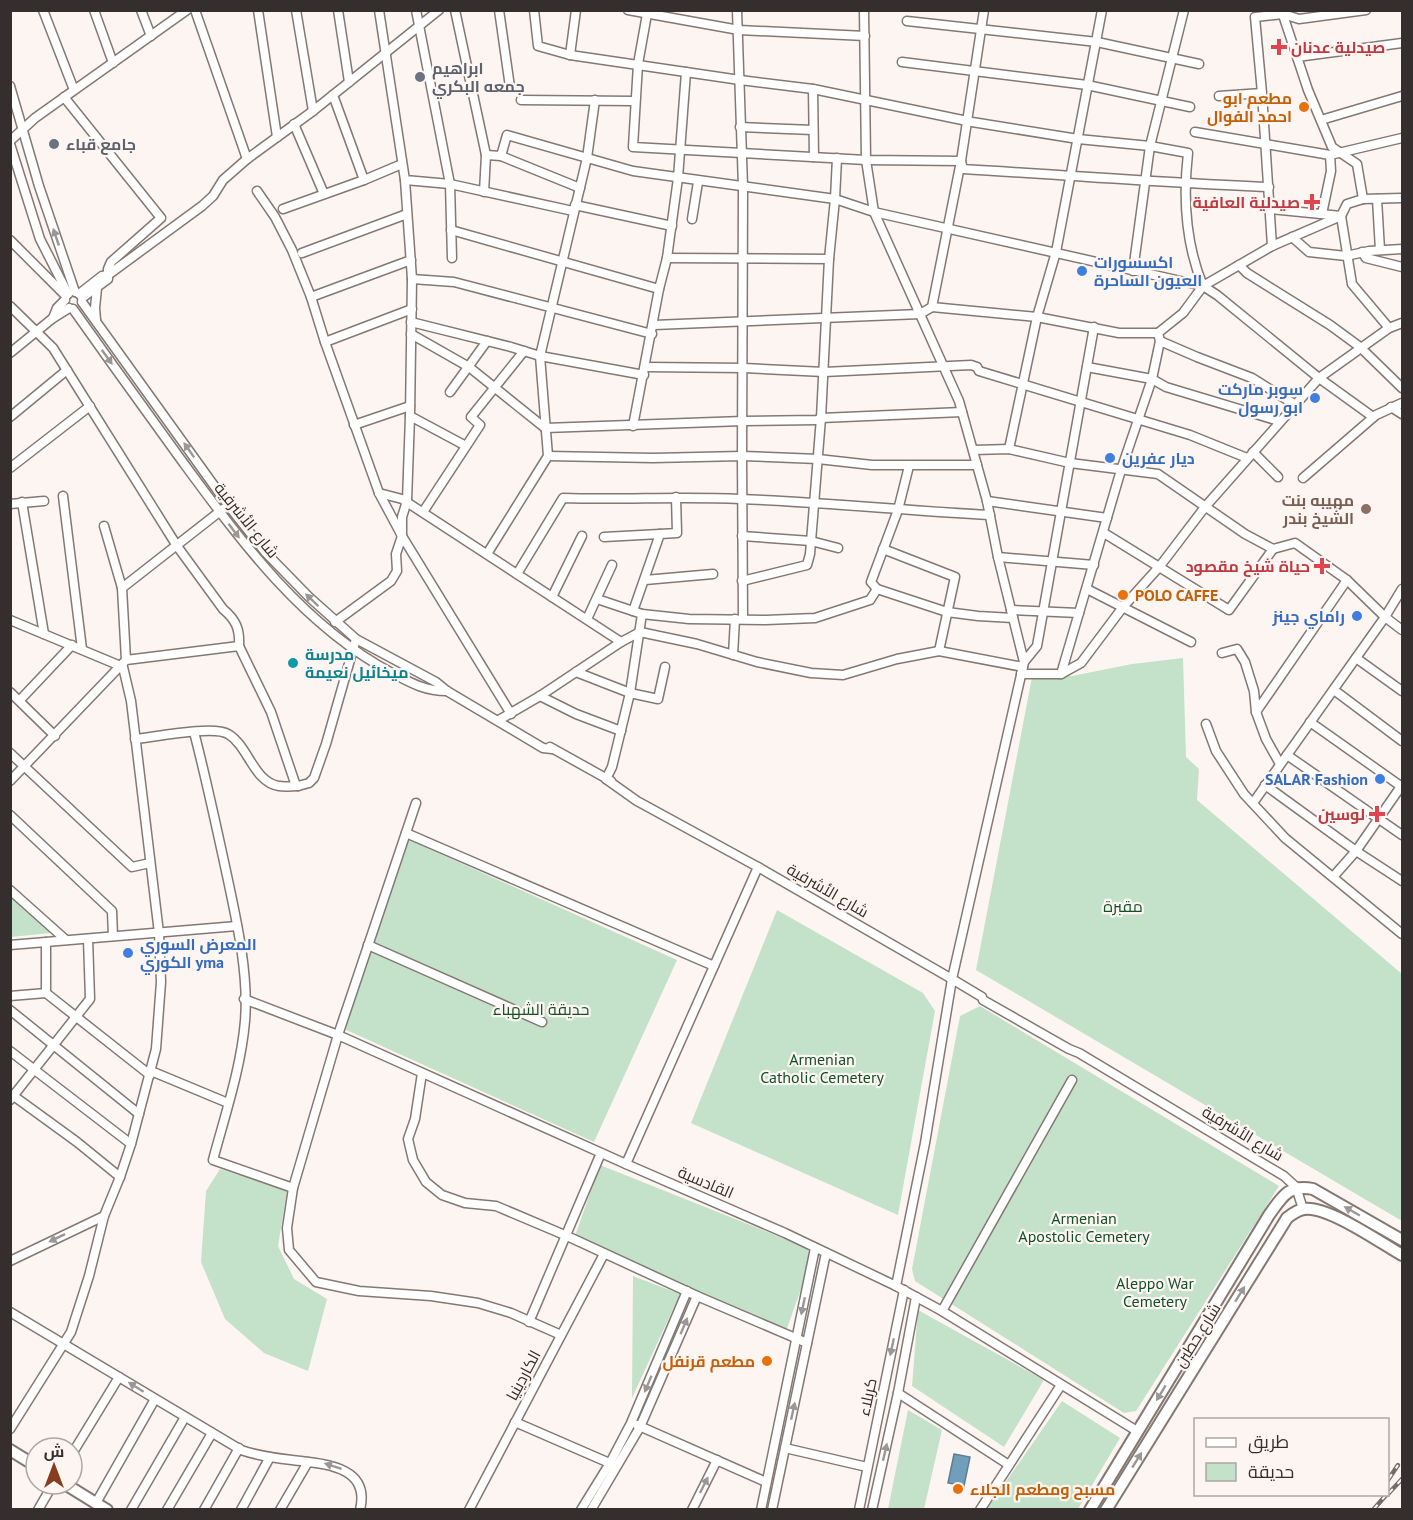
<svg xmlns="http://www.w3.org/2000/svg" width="1413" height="1520" font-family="'PT Sans',Cairo,sans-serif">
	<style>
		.green { fill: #c4e2c9 }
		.water { fill: #719eba; stroke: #5f7d90; stroke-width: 1.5 }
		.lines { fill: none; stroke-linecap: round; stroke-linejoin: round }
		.minor-casing { stroke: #847873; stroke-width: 11 }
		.major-casing { stroke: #847873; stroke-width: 14 }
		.minor { stroke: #fff; stroke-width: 8 }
		.major { stroke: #fff; stroke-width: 10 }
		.rail-casing { stroke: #726c6a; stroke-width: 4.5 }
		.rail { stroke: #fdf5f2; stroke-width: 2; stroke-dasharray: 7; stroke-linecap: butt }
		.oneway { fill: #9a9796 }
		.health-dot { fill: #e0444e; stroke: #fdf5f2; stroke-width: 2 }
		.worship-dot { fill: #6b7280; stroke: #fdf5f2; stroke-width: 2 }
		.food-dot { fill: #e8710a; stroke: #fdf5f2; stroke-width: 2 }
		.shop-dot { fill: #3f7fe0; stroke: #fdf5f2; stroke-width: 2 }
		.education-dot { fill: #8d6e63; stroke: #fdf5f2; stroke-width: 2 }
		.culture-dot { fill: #0f9aa8; stroke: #fdf5f2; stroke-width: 2 }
		.labels { text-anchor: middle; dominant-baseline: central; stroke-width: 4.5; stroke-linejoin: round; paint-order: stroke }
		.health-label { font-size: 16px; font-weight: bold; fill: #be3a42; stroke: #fdf5f2; text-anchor: end }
		.worship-label { font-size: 16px; font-weight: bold; fill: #5b616d; stroke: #fdf5f2; text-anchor: start }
		.food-label { font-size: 16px; font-weight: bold; fill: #c56008; stroke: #fdf5f2; text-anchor: end }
		.shop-label { font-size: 16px; font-weight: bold; fill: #366cbe; stroke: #fdf5f2; text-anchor: start }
		.education-label { font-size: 16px; font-weight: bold; fill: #785e54; stroke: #fdf5f2; text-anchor: end }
		.street-label { font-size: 16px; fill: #342f2e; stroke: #fdf5f2 }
		.culture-label { font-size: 16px; font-weight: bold; fill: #0d838f; stroke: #fdf5f2; text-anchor: start }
		.park-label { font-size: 16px; fill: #125127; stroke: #fdf5f2 }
	</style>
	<rect width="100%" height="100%" fill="#fdf5f2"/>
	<!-- green -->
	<g class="green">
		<polygon points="1183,658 1186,757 1199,769 1197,800 1402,974 1402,1221 976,970 1032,677 1072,676 1132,664"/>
		<polygon points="409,840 677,960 594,1142 344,1029"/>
		<polygon points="11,895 51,933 11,937"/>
		<polygon points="777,910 923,993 935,1011 898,1215 691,1123"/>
		<polygon points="980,1006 1279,1186 1136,1411 1124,1413 915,1281 912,1269 960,1016"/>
		<polygon points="600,1165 808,1248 810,1264 786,1331 575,1236"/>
		<polygon points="220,1169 287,1191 278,1246 294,1279 327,1299 308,1371 264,1353 225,1319 201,1262 206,1191"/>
		<polygon points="633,1276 680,1294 632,1398"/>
		<polygon points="918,1310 1044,1380 1004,1447 912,1386"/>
		<polygon points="1062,1401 1120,1438 1078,1509 987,1509"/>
		<polygon points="908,1410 942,1430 924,1509 888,1509"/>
	</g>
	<!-- water -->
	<polygon class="water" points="954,1454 970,1457 964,1486 948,1483"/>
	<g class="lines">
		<!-- minor casing -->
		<g class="minor-casing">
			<g id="minor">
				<polyline points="43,10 74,90"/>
				<polyline points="94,10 113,63"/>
				<polyline points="141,10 151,36"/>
				<polyline points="195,10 247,159"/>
				<polyline points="258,10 277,137"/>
				<polyline points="296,10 313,111"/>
				<polyline points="338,10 349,82"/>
				<polyline points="379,10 405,180 450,184 573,211"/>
				<polyline points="416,10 450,184 452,258"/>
				<polyline points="455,10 486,155 484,192"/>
				<polyline points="499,10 510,87"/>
				<path d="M534 10 538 46 570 55 740 80 813 89 972 122 1078 139 1150 146 1188 153C1183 197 1186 245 1203 286"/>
				<polyline points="628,10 739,30 865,36"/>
				<polyline points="737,10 743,187 742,456 743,619"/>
				<polyline points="864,10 866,160 874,212 959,401 987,501 998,557 1024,662 952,979 925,1143 896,1286"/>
				<polyline points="1282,12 1308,90 1332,147 1357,164 1363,199"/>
				<path d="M647 14 638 64 633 147 866 160 961 161 963 169C1065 175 1167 183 1269 187"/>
				<polyline points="907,21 1097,42 1199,64"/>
				<polyline points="570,55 576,10"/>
				<polyline points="1297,57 1402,43"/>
				<polyline points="902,62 1087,85 1190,107"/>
				<polyline points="10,86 39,186 75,292"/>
				<polyline points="813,89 814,157"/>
				<polyline points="333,95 364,180"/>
				<polyline points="1219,96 1262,93"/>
				<polyline points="64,97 161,218 111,262 108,269 108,279 82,298"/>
				<polyline points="521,100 634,101"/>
				<polyline points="1321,120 1402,96"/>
				<polyline points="294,124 324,194"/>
				<polyline points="740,127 813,130"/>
				<polyline points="1195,132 1330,155 1402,138"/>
				<polyline points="10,141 35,118 187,10"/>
				<polyline points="10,144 40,239 68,294"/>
				<polyline points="486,155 501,156 507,135 633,171 835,199 874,212 1203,286 1217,295 1319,378 1373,417"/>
				<polyline points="501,156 580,188"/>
				<polyline points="257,191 275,217 292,250 311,297 325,342 379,493 402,536 511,714"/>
				<polyline points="1377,199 1380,250"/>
				<polyline points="575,205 672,226"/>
				<polyline points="283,209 364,180 402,164"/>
				<polyline points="1270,209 1341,216 1352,284 1389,328"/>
				<polyline points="1322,214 1331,171 1330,155"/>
				<polyline points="692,219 698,182"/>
				<polyline points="451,230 659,289"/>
				<polyline points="1292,237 1309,252 1346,256 1369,251 1402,249"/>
				<polyline points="10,240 66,296"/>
				<polyline points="1272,246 1262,93 1255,17 1283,14 1299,19 1366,10"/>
				<polyline points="1362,252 1366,258 1402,267"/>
				<polyline points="302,253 407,214"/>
				<polyline points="667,258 829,259"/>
				<polyline points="1239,265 1247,273 1330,325 1360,347 1402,388"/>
				<polyline points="1133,271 1150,146 1184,10"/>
				<polyline points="412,279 454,282 652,334"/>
				<polyline points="79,294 102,276 108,275 202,206 213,196 223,180 247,159 313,111 439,10"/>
				<polyline points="311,297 411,260"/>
				<polyline points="82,302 228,505 266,553 309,597 356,639 436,682 447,691 543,748 552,749"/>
				<path d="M10 306 53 348 177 546 223 609C236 620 240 629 239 646"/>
				<polyline points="932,307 1037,317 1119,333 1158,333"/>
				<path d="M73 309C109 360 145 410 182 461 241 541 302 625 392 673 411 683 425 691 447 691"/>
				<polyline points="53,318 57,308 65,300"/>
				<polyline points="96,320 95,308 97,288"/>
				<polyline points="411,322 511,347 540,356 644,375"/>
				<polyline points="654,325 920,314 932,307 961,161 984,10"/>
				<polyline points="411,334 469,367 545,428 743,421 817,420 821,418 962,412"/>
				<polyline points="1160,341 1197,357 1252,378 1294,404"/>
				<polyline points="325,342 412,309"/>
				<polyline points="10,353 53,318 69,308"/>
				<polyline points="646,367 744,368 824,372 971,365 977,367 979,371 1190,435 1247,458"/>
				<polyline points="1087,367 1152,379 1166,387 1279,421"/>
				<polyline points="450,392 487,341"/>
				<polyline points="1391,407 1402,414"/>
				<polyline points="410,416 466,446"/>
				<polyline points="10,417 67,370"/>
				<polyline points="354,425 410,406"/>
				<polyline points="633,426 659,289 667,258 678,178 686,72"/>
				<polyline points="1009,449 1037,317 1056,252 1102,10"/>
				<polyline points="974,450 1009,449 1070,463 1158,474 1245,534 1273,549 1295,543 1347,580 1385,617 1402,630"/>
				<polyline points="1253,452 1278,477"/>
				<polyline points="548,456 653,458 742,456 818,459 872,465 977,465"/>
				<polyline points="10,468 90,406"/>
				<polyline points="1303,478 1376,415 1402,403"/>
				<polyline points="379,493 402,499 621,642"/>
				<polyline points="63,496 82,649"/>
				<polyline points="987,501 1107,518"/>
				<polyline points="22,502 44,634"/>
				<polyline points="10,504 44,501"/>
				<polyline points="423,512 480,425 471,417 524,351"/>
				<polyline points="104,526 122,588"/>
				<polyline points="1104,533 1229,610 1273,549"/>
				<polyline points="742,536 811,541 838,548"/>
				<polyline points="604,537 660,534"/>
				<polyline points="883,549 955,577 939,651"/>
				<polyline points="487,554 548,456 540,356 587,158 595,100"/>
				<polyline points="998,557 1094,565"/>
				<path d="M517 574 563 498C622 500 681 496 740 499 824 502 907 511 990 515"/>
				<polyline points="645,580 713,574"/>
				<polyline points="742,581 807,565 810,554 821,418 829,259 835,199 837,158"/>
				<polyline points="877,589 871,582 898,510 909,466"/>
				<polyline points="1087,589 1191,642"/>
				<polyline points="552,597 582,536"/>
				<polyline points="597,599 642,614 689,619 766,620 815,618 870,600 877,589 947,612 978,616 1013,618"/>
				<polyline points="1011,610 1079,613"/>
				<polyline points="633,611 660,534 677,533 676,497"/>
				<polyline points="587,619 612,565"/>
				<polyline points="10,620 123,667 131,701 159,933 161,982 156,1049 131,1144 120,1177 104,1216 89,1276 71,1332 10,1429"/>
				<polyline points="335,622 391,581 397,571 396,554 402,536 402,517 407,501 410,416 412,279 405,180"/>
				<polyline points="1222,653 1237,649 1245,662 1254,691 1256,712 1266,739 1280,764"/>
				<polyline points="733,655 735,619"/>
				<polyline points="1356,658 1402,691"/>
				<polyline points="126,660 122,588 223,509"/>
				<polyline points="1024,662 1037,646 1094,327"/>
				<polyline points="576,672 630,693 658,699 665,667"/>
				<polyline points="1021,674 1061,674 1121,470 1152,379 1160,341 1158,333 1183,313 1203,286 1272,246 1341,216 1347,204 1363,199 1402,198"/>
				<polyline points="1061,674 1081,663 1123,607 1160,566 1205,507 1319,378 1389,328 1402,323"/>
				<polyline points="1334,690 1402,741"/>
				<polyline points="10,692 55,736"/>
				<polyline points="540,696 576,714 621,731"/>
				<polyline points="20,700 72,645"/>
				<polyline points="1256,712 1347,580"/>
				<polyline points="499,720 540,696 621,642 640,632 697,644 757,662 811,673 843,675 897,659 939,651 1023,667"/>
				<polyline points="1310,722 1402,787"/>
				<polyline points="1206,724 1216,751 1244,794 1285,838 1402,934"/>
				<path d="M194 732C206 778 216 825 226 871 236 918 249 973 245 1021 241 1068 225 1115 213 1160L293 1188"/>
				<path d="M135 739C155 737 214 725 228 734 248 745 254 783 279 786 285 787 292 786 298 786"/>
				<polyline points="550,747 611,781"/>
				<polyline points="10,753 132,867 150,863"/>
				<polyline points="1287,755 1402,835"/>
				<polyline points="606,779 637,801 758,867 952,979 982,997 983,1000 1069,1049 1079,1053 1284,1176 1296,1187 1303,1209"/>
				<polyline points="606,779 612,767 630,693 642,614"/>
				<polyline points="10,781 126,660 239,646 271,712 295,783 298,786 309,783 314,778 326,744 356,639"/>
				<polyline points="1265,785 1356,851 1402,881"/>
				<polyline points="416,803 338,1035 293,1188 287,1228 289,1250 316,1282 359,1291 431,1296 478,1303 511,1313 561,1335"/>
				<polyline points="1253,803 1385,617 1402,589"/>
				<polyline points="10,815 112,911 113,936"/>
				<polyline points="406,833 714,966"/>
				<polyline points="1333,877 1356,851 1402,785"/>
				<polyline points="10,890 66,940"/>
				<polyline points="10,945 237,926"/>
				<polyline points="368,945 542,1022"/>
				<polyline points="46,993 150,1075"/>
				<polyline points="10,996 46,993 46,942"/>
				<polyline points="244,999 338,1035 626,1164 785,1233 896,1286 942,1311 1137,1431"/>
				<polyline points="10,1010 139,1114"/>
				<polyline points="10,1051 131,1144"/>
				<polyline points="151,1071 228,1103"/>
				<polyline points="422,1073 415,1119 408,1139 413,1160 426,1182 442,1195 465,1203 496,1206 567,1236 697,1296 807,1343"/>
				<polyline points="11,1094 77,1142 120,1177"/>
				<polyline points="10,1100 90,999 88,939"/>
				<polyline points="626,1164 758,867"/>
				<polyline points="10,1261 104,1216"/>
				<polyline points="942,1311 1072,1080"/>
				<path d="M10 1312 241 1450C258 1456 274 1458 292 1460 322 1464 371 1465 360 1510"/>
				<polyline points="529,1322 601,1153"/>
				<polyline points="898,1393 1009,1465"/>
				<polyline points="515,1422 614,1465"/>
				<polyline points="637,1425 766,1482"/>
				<polyline points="785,1448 867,1467"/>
				<polyline points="72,1454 119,1377"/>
				<polyline points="96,1503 155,1399"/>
				<polyline points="38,1510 53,1484"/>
				<polyline points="131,1510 185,1417"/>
				<polyline points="167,1510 212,1433"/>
				<polyline points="204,1510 239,1448"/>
				<polyline points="241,1510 270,1457"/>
				<polyline points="280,1510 308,1462"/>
				<polyline points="469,1510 604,1254"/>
				<polyline points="581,1510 610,1463 631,1423 687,1291"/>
				<polyline points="591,1510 640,1427 697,1296"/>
				<polyline points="692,1510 717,1460"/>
				<polyline points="761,1510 815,1248"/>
				<polyline points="772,1510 826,1253"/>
				<polyline points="859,1510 904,1290"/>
				<polyline points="872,1510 898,1393 916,1297"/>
				<polyline points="980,1510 1061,1385"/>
			</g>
		</g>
		<!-- major casing -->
		<g class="major-casing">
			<g id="major">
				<polyline points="10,1450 36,1466"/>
				<polyline points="65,1484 107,1510"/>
				<path d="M1090 1510 1269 1215C1282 1197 1288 1184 1313 1189L1402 1240"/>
				<path d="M1106 1510 1287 1218C1292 1214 1297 1210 1304 1209 1327 1205 1381 1243 1402 1255"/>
			</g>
		</g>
		<!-- minor -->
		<use href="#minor" class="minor"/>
		<!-- major -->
		<use href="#major" class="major"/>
		<!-- rail casing -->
		<g class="rail-casing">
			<g id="rail">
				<polyline points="1388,1480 1398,1465"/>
				<polyline points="1388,1494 1402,1479"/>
				<polyline points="1373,1510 1387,1494"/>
			</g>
		</g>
		<!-- rail -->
		<use href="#rail" class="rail"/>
	</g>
	<!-- one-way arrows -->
	<defs><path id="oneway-solid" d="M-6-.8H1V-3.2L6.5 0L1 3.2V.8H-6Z" transform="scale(1.5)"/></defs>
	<g class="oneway">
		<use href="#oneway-solid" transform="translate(56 237) rotate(-109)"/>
		<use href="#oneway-solid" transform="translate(107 357) rotate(54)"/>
		<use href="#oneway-solid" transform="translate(189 450) rotate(-125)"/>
		<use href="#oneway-solid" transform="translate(234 531) rotate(53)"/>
		<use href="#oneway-solid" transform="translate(312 600) rotate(-136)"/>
		<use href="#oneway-solid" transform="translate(1352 1211) rotate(-150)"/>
		<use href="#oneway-solid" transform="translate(57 1238) rotate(154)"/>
		<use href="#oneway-solid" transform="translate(1240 1294) rotate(-58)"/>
		<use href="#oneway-solid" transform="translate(803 1306) rotate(102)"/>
		<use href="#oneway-solid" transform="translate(684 1326) rotate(-67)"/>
		<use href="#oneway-solid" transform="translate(892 1347) rotate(102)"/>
		<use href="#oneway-solid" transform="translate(648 1384) rotate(113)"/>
		<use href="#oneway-solid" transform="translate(136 1387) rotate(-148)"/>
		<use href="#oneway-solid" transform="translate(1161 1393) rotate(121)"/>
		<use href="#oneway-solid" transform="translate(793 1411) rotate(-78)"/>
		<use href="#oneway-solid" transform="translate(885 1452) rotate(-77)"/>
		<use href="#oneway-solid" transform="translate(1137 1460) rotate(-58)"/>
		<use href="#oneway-solid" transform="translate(333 1466) rotate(-162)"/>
		<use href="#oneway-solid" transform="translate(704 1485) rotate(-63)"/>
	</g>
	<!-- markers -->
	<g class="health-dot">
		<path d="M1276 38h6v6h6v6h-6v6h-6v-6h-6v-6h6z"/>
		<path d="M1309 193h6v6h6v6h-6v6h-6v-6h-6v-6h6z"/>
		<path d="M1319 557h6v6h6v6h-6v6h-6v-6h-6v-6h6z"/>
		<path d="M1374 805h6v6h6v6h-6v6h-6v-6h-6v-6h6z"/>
	</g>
	<g class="worship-dot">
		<circle cx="420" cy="77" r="6"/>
		<circle cx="54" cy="144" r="6"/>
	</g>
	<g class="food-dot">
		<circle cx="1304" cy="107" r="6"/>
		<circle cx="1123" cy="595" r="6"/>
		<circle cx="767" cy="1361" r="6"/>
		<circle cx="958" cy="1489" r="6"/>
	</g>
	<g class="shop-dot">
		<circle cx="1082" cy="271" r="6"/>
		<circle cx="1315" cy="398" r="6"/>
		<circle cx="1110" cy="458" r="6"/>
		<circle cx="1357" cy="616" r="6"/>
		<circle cx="1380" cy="779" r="6"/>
		<circle cx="128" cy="953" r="6"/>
	</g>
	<circle class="education-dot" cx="1366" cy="509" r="6"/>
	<circle class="culture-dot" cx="293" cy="663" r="6"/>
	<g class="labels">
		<!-- health labels -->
		<g class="health-label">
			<text x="1291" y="47" text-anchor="start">صيدلية عدنان</text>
			<text x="1300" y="202">صيدلية العافية</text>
			<text x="1310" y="566">حياة شيخ مقصود</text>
			<text x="1365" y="814">لوسين</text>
		</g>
		<!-- worship labels -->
		<g class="worship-label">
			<text x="432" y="68">ابراهيم<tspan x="432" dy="18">جمعه البكري</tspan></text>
			<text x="66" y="144">جامع قباء</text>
		</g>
		<!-- food labels -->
		<g class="food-label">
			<text x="1292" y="98">مطعم ابو<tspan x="1292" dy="18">احمد الفوال</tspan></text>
			<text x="1135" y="595" text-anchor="start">POLO CAFFE</text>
			<text x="755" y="1361">مطعم قرنفل</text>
			<text x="970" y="1489" text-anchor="start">مسبح ومطعم الجلاء</text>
		</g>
		<!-- shop labels -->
		<g class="shop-label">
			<text x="1094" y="262">اكسسورات<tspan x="1094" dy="18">العيون الساحرة</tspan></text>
			<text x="1303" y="389" text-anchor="end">سوبر ماركت<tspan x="1303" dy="18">ابو رسول</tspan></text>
			<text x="1122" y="458">ديار عفرين</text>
			<text x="1345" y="616" text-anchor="end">راماي جينز</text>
			<text x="1368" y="779" text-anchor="end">SALAR Fashion</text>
			<text x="140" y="944">المعرض السوري<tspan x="140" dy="18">الكوري yma</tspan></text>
		</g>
		<!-- education labels -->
		<g class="education-label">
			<text x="1354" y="500">مهيبه بنت<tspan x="1354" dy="18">الشيخ بندر</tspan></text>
		</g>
		<!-- street labels -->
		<g class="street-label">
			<text transform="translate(247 520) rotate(51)">شارع الأشرفية</text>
			<text transform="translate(828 890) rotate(30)">شارع الأشرفية</text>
			<text transform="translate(1243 1133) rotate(31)">شارع الأشرفية</text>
			<text transform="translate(706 1182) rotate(23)">القادسية</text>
			<text transform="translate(1197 1335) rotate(-58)">شارع حطين</text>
			<text transform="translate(523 1375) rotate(-62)">الكاردينيا</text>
			<text transform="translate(867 1397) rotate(-78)">كربلاء</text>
		</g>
		<!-- culture labels -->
		<g class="culture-label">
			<text x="305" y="654">مدرسة<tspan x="305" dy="18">ميخائيل نعيمة</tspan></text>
		</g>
		<!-- park labels -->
		<g class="park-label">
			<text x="1123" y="906">مقبرة</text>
			<text x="541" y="1009">حديقة الشهباء</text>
			<text x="822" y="1059">Armenian<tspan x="822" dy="18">Catholic Cemetery</tspan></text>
			<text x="1084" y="1218">Armenian<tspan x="1084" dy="18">Apostolic Cemetery</tspan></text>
			<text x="1155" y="1283">Aleppo War<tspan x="1155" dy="18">Cemetery</tspan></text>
		</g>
	</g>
	<!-- border -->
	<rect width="1413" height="1520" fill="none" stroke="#342f2e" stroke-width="24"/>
	<!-- legend -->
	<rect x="1194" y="1418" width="195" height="78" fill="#fdf5f2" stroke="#ada6a4" stroke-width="1.5"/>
	<rect x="1206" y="1438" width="30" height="9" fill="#ffffff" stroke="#ada6a4" stroke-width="1.5"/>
	<text x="1248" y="1448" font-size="18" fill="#342f2e">طريق</text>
	<rect x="1206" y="1463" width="30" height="18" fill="#c4e2c9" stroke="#ada6a4" stroke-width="1.5"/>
	<text x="1248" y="1478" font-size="18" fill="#342f2e">حديقة</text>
	<!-- north arrow -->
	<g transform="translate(54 1466)"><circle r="28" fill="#fdf5f2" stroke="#ada6a4" stroke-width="1.5"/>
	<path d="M0-4.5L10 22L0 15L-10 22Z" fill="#863e1f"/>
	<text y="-9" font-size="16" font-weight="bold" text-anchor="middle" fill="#342f2e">ش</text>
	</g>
</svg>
